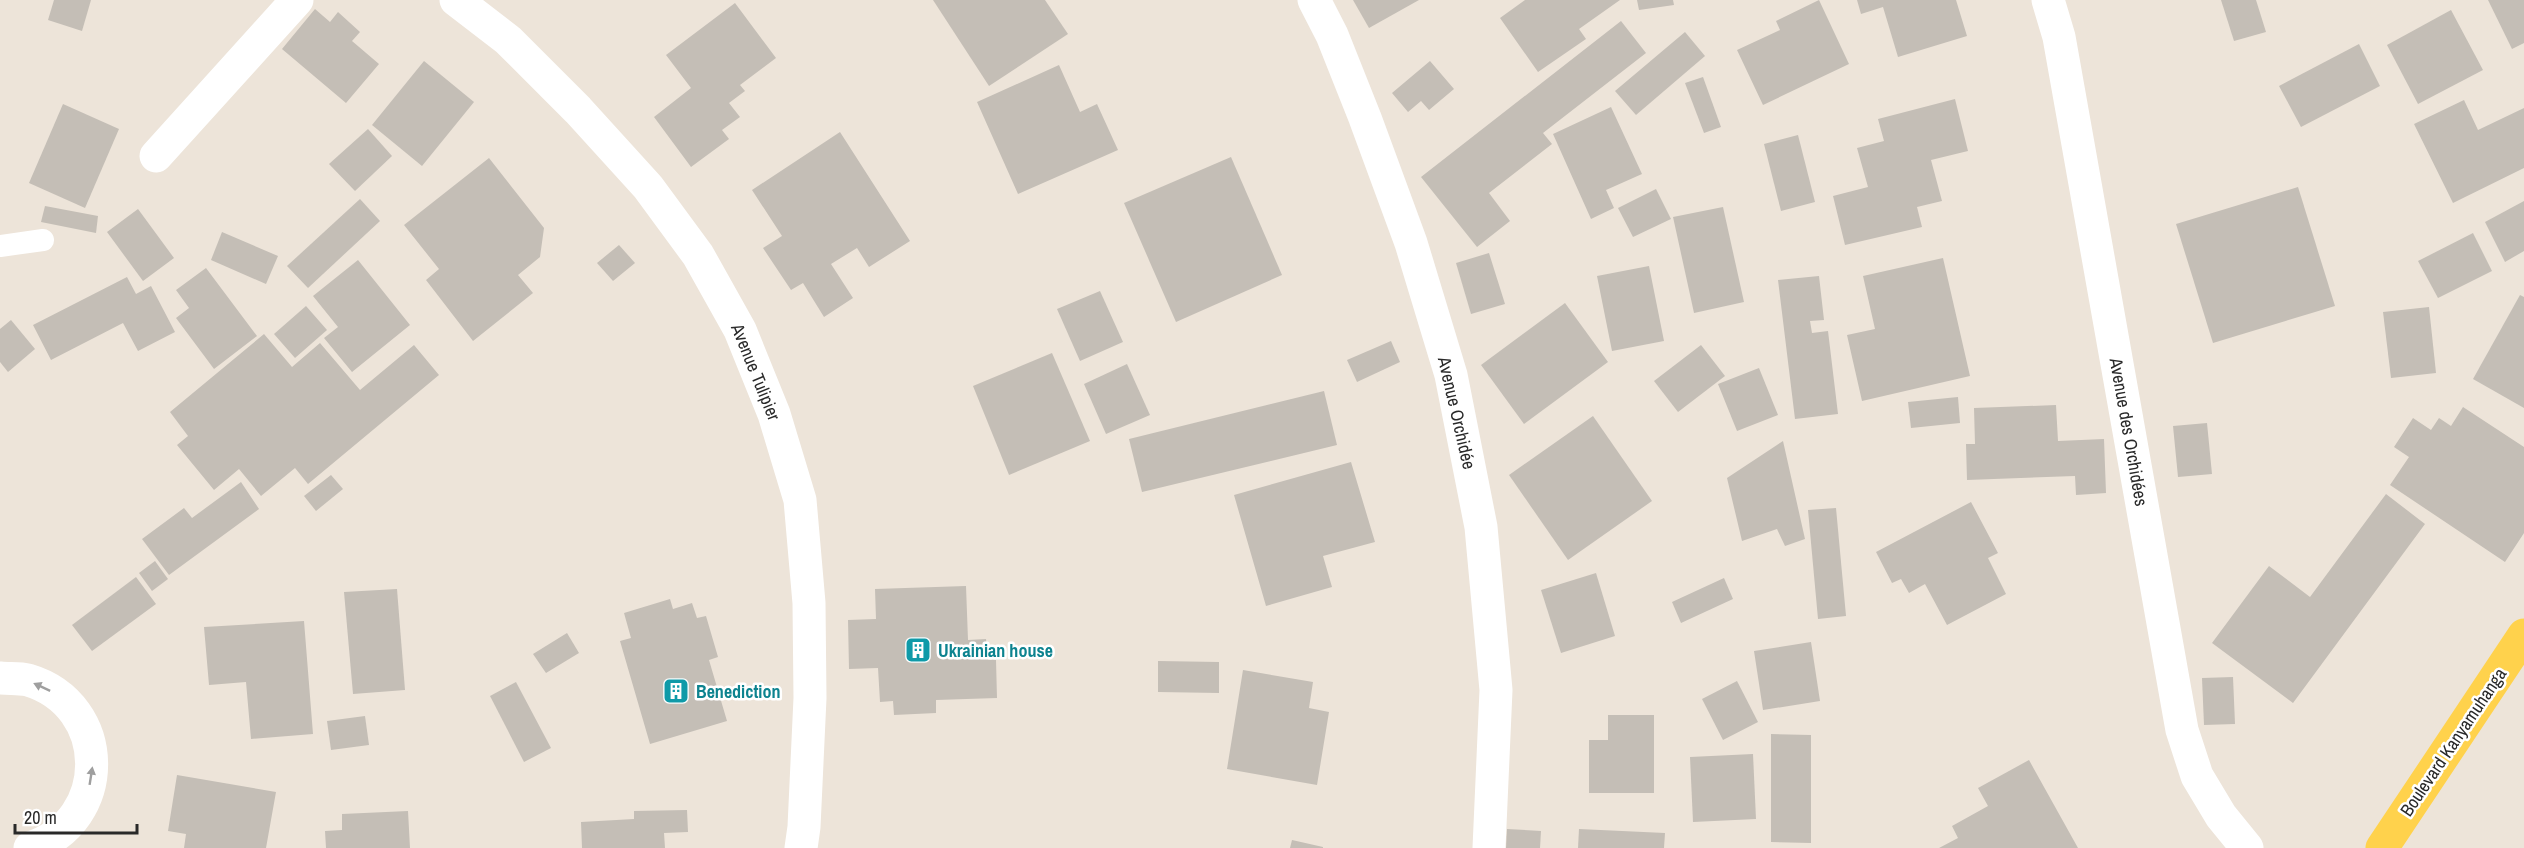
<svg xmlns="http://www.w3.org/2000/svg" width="2524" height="848" font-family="'Archivo Narrow',sans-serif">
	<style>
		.building { fill: #c4beb6 }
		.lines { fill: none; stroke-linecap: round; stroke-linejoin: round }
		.lane { stroke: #fff; stroke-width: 22 }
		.street { stroke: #fff; stroke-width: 33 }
		.primary { stroke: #ffd24c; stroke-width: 33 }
		.oneway { fill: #9f9f9f }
		.labels { text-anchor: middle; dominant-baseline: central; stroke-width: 5; stroke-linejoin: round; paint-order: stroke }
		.street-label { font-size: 18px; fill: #292929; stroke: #fff }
		.culture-label { font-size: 18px; font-weight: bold; fill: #0d838f; stroke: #fff; text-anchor: start }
	</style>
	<rect width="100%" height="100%" fill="#ede4d9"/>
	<!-- building -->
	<g class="building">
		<polygon points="54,0 91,0 82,31 48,20"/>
		<polygon points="933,0 1045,0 1068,34 989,86"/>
		<polygon points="1353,0 1419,0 1369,28"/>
		<polygon points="1525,0 1620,0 1579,29 1586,39 1538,72 1500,18"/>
		<polygon points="1637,0 1673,0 1674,5 1639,10"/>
		<polygon points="1819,0 1849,64 1763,105 1737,50 1780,30 1776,21"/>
		<polygon points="1857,0 1956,0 1967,36 1898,57 1883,7 1861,14"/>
		<polygon points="2221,0 2256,0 2266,32 2234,41"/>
		<polygon points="2488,0 2524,0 2524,43 2512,49"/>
		<polygon points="735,3 776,58 740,85 745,91 729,103 740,117 722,130 729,139 691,167 654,117 691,88 666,55"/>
		<polygon points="315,9 330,22 338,12 360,32 352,41 379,64 346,103 282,49"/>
		<polygon points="2451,10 2483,70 2418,104 2387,45"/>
		<polygon points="1621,21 1646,53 1543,133 1552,144 1489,193 1510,221 1477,247 1421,177"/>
		<polygon points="1685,32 1705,56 1636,115 1615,91"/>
		<polygon points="2359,44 2380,86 2301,127 2279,86"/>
		<polygon points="424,61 474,102 422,166 372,125"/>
		<polygon points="1430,61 1454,89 1429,110 1421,101 1408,112 1392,93"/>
		<polygon points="1059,65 1080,112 1097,104 1118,150 1018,194 977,102"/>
		<polygon points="1703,77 1721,127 1704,133 1685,83"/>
		<polygon points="1955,99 1968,151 1931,160 1942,201 1917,207 1922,227 1845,245 1833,196 1868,187 1857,148 1884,141 1878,119"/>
		<polygon points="2464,100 2478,130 2524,108 2524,168 2453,203 2414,124"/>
		<polygon points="63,104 119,129 85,208 29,183"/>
		<polygon points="1611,107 1642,174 1606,190 1614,208 1591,219 1553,134"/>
		<polygon points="368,129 392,156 355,191 329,164"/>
		<polygon points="840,132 910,241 869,267 857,248 831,264 853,298 824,317 803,283 791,290 763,248 782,236 752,190"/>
		<polygon points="1798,135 1815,202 1781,211 1764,144"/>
		<polygon points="1231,157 1282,275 1176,322 1124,203"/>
		<polygon points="489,158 544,228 540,257 518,275 533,293 473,341 426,280 439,269 404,225"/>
		<polygon points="2298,187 2335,306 2213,343 2176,224"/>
		<polygon points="1656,189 1671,219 1633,237 1618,208"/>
		<polygon points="360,199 380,221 308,288 287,266"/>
		<polygon points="2524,201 2524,251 2505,262 2485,222"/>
		<polygon points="45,206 98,216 96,233 41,222"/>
		<polygon points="1723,207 1744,302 1694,313 1673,217"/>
		<polygon points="138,209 174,258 143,281 107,232"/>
		<polygon points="222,232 278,256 266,284 211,260"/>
		<polygon points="2473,233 2492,271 2438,298 2418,261"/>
		<polygon points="619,245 635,263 613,281 597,263"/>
		<polygon points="1489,253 1505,304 1471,314 1456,263"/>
		<polygon points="1943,258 1970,376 1862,401 1847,335 1875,329 1863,276"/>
		<polygon points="358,260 410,325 352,372 324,338 338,327 313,296"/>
		<polygon points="1649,266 1664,341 1612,351 1597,276"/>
		<polygon points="206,268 257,336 214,369 176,318 189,308 176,290"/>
		<polygon points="1819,276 1824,320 1810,321 1812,333 1828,331 1838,414 1795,419 1778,280"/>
		<polygon points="127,277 136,294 151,286 175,332 138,351 123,323 51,360 33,325"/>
		<polygon points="1100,291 1123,342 1080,361 1057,309"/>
		<polygon points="2520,295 2524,297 2524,408 2473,379"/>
		<polygon points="1565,303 1608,362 1524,424 1481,365"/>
		<polygon points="306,306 327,330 295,358 274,334"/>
		<polygon points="2429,307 2436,373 2391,378 2383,312"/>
		<polygon points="11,320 35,349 8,372 0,362 0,329"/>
		<polygon points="264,334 292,367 320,343 360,390 414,345 439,375 308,484 295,468 261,496 239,469 214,490 177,445 188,436 170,412"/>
		<polygon points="1391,341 1400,362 1357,382 1347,360"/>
		<polygon points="1701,345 1725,376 1678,412 1654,381"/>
		<polygon points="1052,353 1090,441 1009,475 973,386"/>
		<polygon points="1127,364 1150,415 1106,434 1084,384"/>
		<polygon points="1759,368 1778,415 1737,431 1718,384"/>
		<polygon points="1324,391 1337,445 1142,492 1129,439"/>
		<polygon points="1958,397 1960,423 1911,428 1908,402"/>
		<polygon points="2056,405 2058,441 2104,439 2106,493 2076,495 2075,476 1967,480 1966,444 1975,444 1974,408"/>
		<polygon points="2463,407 2524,447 2524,533 2505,562 2390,485 2409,457 2394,447 2413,418 2431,430 2439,418 2451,426"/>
		<polygon points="1593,416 1652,501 1568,560 1509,475"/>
		<polygon points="2207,423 2212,474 2178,477 2173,426"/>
		<polygon points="1783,441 1805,539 1785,546 1777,529 1742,541 1727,478"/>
		<polygon points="1351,462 1375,542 1323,556 1332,587 1266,606 1234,495"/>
		<polygon points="331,475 343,489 316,511 304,496"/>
		<polygon points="241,482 259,509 169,575 142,539 184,508 192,518"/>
		<polygon points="2386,494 2425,524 2293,703 2212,643 2269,566 2310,597"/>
		<polygon points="1971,502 1998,553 1988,558 2006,594 1947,625 1925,584 1909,593 1901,579 1892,583 1876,552"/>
		<polygon points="1836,508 1846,616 1818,619 1808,510"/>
		<polygon points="155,561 168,579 152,591 139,573"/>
		<polygon points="1596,573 1615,636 1561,653 1541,590"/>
		<polygon points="136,577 156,604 92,651 72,625"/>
		<polygon points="1724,578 1733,599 1681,623 1672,602"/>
		<polygon points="966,586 968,640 986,639 988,660 996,660 997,698 936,700 936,713 894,715 893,701 880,702 878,668 849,669 848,620 876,619 875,589"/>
		<polygon points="397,589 405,690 353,694 344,592"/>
		<polygon points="670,599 673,609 692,603 697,618 706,616 718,657 709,660 727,721 650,744 620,641 631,638 624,613"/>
		<polygon points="304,621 313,734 251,739 246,682 209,685 204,627"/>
		<polygon points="567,633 579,653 546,673 533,654"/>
		<polygon points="1811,642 1820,701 1763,710 1754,651"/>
		<polygon points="1158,661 1219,662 1219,693 1158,692"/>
		<polygon points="1243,670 1313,682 1309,708 1329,712 1317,785 1227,769"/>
		<polygon points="2233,677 2235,724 2204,725 2202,678"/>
		<polygon points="1737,681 1758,722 1723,740 1702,699"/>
		<polygon points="516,682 551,748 524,762 490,696"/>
		<polygon points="1608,715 1654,715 1654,793 1589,793 1589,740 1608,740"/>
		<polygon points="365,716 369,745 331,750 327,721"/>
		<polygon points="1771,734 1811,735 1811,843 1771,842"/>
		<polygon points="1753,754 1756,819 1693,822 1690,757"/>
		<polygon points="2029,760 2078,848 1939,848 1958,838 1952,826 1988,806 1978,788"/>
		<polygon points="177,775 276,792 266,848 184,848 186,834 168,831"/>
		<polygon points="687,810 688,832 664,833 665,848 582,848 581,822 634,819 634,811"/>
		<polygon points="408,811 410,848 326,848 325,831 342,830 342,814"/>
		<polygon points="1507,829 1541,831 1540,848 1506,848"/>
		<polygon points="1579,829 1665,833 1664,848 1578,848"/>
		<polygon points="1292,840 1323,847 1323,848 1290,848"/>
	</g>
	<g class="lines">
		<!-- lane -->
		<polyline class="lane" points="0,246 43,240"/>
		<!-- street -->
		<g class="street">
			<polyline points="456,0 508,40 578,110 648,187 698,255 740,330 774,414 800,500 809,603 810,698 804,827 801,848"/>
			<polyline points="1314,0 1332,35 1365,118 1411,243 1451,375 1481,527 1496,690 1489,848"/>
			<polyline points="2048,0 2059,37 2182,730 2197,776 2221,816 2247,848"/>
			<polyline points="156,156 297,0"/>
			<path d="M0 678C9 679 19 678 28 680 112 705 113 821 30 848"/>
		</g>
		<!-- primary -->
		<polyline class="primary" points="2382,848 2524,635"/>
	</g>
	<!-- one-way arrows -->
	<defs><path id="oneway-solid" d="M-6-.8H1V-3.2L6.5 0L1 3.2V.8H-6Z" transform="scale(1.5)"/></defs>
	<g class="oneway">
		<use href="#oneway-solid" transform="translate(42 687) rotate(-155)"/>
		<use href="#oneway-solid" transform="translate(91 776) rotate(-81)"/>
	</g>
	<!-- icons -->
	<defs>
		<g id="building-square" transform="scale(1.35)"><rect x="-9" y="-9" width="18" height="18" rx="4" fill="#0f9aa8" stroke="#fff"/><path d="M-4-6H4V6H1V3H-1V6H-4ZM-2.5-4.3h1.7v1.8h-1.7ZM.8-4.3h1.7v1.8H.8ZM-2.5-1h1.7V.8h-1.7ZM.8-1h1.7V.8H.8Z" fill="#fff"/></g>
	</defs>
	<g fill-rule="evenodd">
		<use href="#building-square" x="918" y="650"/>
		<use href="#building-square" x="676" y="691"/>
	</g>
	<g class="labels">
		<!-- street labels -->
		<g class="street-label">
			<text transform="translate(756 372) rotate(68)">Avenue Tulipier</text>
			<text transform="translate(1457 413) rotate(77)">Avenue Orchidée</text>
			<text transform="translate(2129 432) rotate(80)">Avenue des Orchidées</text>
			<text transform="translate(2453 742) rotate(-56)">Boulevard Kanyamuhanga</text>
		</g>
		<!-- culture labels -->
		<g class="culture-label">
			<text x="938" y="650">Ukrainian house</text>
			<text x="696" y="691">Benediction</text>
		</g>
	</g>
	<!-- scale -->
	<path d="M15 824v9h122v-9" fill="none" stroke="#292929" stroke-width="3"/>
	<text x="24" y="824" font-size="18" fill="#292929" stroke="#ffffff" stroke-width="4.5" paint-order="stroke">20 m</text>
</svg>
